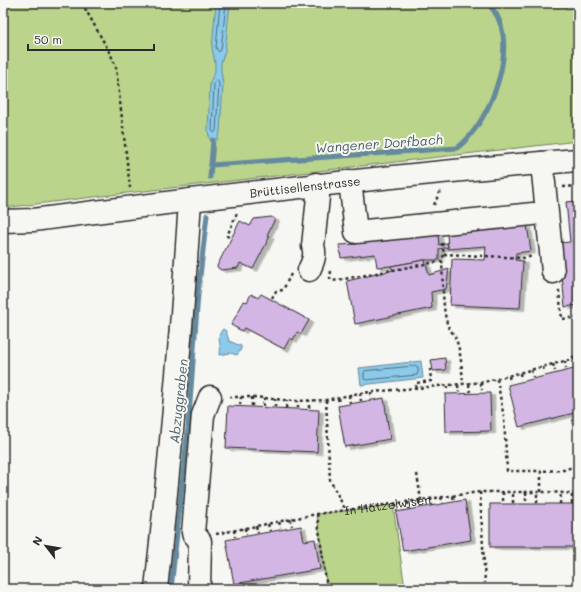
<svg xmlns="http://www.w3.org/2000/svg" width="581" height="592" font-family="Mali,sans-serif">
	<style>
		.green { fill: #bad48b; stroke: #72805b }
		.water { fill: #8bcaeb; stroke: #658a9e }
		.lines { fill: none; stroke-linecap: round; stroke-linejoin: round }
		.shore { stroke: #516b78; stroke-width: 1 }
		.stream { stroke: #658a9e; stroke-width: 5 }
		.building { fill: #d3b6e4; stroke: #2b2b2b; filter: url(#shadow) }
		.minor-casing { stroke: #2b2b2b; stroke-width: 25 }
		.path { stroke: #2b2b2b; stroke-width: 2.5; stroke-dasharray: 3 3; stroke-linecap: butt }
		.minor { stroke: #f6f6f2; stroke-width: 22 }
		.labels { text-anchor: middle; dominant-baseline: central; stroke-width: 4; stroke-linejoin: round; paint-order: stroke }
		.street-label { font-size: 12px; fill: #2b2b2b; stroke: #f6f6f2 }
		.water-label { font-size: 13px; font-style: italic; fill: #485b65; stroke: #f6f6f2 }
	</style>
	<defs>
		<filter id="shadow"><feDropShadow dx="4.5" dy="2.5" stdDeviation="0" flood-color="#0004"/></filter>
	</defs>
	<rect width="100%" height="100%" fill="#f6f6f2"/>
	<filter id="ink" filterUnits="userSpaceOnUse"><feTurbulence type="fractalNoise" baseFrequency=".025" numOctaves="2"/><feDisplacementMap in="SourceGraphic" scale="8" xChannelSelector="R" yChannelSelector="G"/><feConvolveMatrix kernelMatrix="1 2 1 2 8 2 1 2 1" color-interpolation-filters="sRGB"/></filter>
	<g filter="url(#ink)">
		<!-- green -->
		<g class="green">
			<polygon points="3,3 565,3 566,9 578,8 578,141 127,193 3,208"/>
			<polygon points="393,505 405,589 327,589 317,514"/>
		</g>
		<!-- water -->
		<g class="water">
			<polygon points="216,3 230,3 225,51 221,63 221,71 223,84 220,132 217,140 210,140 208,131 210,83 215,71 215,63 212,48"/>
			<path d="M223 329 226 331 229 341 241 346V349L237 355 230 353 220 355C220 352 221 348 220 345 219 339 218 334 223 329Z"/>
			<polygon points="421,361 423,378 361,385 359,368"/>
		</g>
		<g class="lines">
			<!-- shore -->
			<g class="shore">
				<polyline points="220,3 216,48 219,52 221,50 226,3"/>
				<polygon points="217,80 219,84 216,131 214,133 212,130 214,84"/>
				<polygon points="416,366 418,367 418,373 417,375 366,380 364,379 364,373 365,371"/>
			</g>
			<!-- stream -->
			<g class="stream">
				<path d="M211 165 457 148C491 123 525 36 487 3"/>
				<polyline points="210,177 213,140"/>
				<polyline points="171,589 188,429 198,294 207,215"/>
			</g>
		</g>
		<!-- building -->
		<g class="building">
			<polygon points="578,201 578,305 565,307 559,243 570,242 566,202"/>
			<polygon points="271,217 275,219 267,235 270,236 253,269 240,263 238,268 221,270 218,268 217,266 240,221 250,226 254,219"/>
			<polygon points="527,225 531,251 516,253 515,260 523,261 520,308 450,305 452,259 485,260 486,246 448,249 447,234"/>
			<polygon points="438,234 439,245 447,243 448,247 439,249 439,260 424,260 391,266 377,267 375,254 341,258 339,245 357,244 359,241"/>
			<polygon points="424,260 425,260 429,275 449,269 446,289 431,292 432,308 355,324 347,281 393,270 391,266"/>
			<polygon points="251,294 258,298 261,294 309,320 301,334 297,332 293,340 290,338 284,349 244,328 242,331 231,325 244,301 247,302"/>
			<polygon points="445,358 446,370 433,371 431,360"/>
			<polygon points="578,368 578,412 519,427 508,385"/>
			<polygon points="490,393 491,431 446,432 445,394"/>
			<polygon points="384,398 390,439 345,447 338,406"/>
			<polygon points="228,406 319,410 317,452 226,448"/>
			<polygon points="465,500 471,540 403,551 396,512"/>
			<rect x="490" y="504" width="88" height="43"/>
			<polygon points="301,526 304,541 315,539 320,569 234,584 226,540"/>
		</g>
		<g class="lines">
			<!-- minor casing -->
			<g class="minor-casing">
				<g id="minor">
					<polyline points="542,163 553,272"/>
					<polyline points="350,181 356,232 533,214"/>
					<path id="s2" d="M3 221 33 220C215 196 396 174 578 160"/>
					<path d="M309 270C313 262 316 255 313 246L318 197 316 184"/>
					<path d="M156 589C170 460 182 330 190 200"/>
					<polyline points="199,589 200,541 193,533 203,415 210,397"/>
				</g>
			</g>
			<!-- path -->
			<g class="path">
				<polyline points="82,3 111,55 116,67 130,188"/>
				<polyline points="563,187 578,186"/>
				<polyline points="434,205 440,191"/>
				<polyline points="229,237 227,236 237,213"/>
				<path d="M442 243 444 254 442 261C443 278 442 311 448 326 450 330 454 334 456 339 461 353 462 369 463 384"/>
				<polyline points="444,254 525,258 533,256"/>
				<polyline points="331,271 330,278 333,281 442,261"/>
				<polyline points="560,291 559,291 562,319 578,317"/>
				<polyline points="272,298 276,291 283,290 291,274"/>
				<polyline points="574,357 577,366"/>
				<polyline points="565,361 566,368"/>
				<polyline points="553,364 555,371"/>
				<polyline points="543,367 544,373"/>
				<polyline points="531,370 533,377"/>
				<polyline points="520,373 521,379"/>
				<polyline points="509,376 510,382"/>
				<polyline points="497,379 504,418 507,471 541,471"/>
				<polyline points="481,383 482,390"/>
				<polyline points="469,384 470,392"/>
				<polyline points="458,385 459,392"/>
				<polyline points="447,386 447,392"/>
				<polyline points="416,388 416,383 431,381 430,369"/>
				<polyline points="371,392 372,398"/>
				<polyline points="360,393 361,401"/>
				<polyline points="349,395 350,403"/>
				<polyline points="229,397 254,397 294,401 326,400 360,393 484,382 569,360 578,354"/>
				<polyline points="338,398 339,404"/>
				<polyline points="326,400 330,480 346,511"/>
				<polyline points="240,405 241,397"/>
				<polyline points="252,406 252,397"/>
				<polyline points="263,406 264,398"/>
				<polyline points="275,407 275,399"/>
				<polyline points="286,408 287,400"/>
				<polyline points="298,408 298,401"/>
				<polyline points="309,408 309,400"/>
				<polyline points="417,474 421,500"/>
				<polyline points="480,492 485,583"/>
				<polyline points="503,492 503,503"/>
				<polyline points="526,492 526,504"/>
				<polyline points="541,492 541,471 564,470 578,465"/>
				<polyline points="453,496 454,501"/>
				<polyline points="441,497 443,503"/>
				<polyline points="431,498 432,505"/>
				<polyline points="419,501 420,507"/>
				<polyline points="408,502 409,509"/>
				<polyline points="513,503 513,492"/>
				<polyline points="537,503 537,492"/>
				<polyline points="396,504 397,511"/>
				<polyline points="560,504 561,493"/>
				<polyline points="572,504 572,494"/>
				<polyline points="317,514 327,589"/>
				<polyline points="290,519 292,526"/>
				<polyline points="279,522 281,528"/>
				<polyline points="268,524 270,531"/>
				<polyline points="256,526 258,533"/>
				<polyline points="245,528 246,535"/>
				<polyline points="234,530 235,537"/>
				<path id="s1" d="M216 534 317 514 480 492H549L578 494"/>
			</g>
			<!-- minor -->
			<use href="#minor" class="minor"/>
		</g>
	</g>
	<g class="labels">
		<!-- street labels -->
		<g class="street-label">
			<text stroke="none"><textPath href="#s2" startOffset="304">Brüttisellenstrasse</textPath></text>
			<text stroke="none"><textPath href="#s1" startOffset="174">In Hätzelwisen</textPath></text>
		</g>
		<!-- water labels -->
		<g class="water-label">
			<text transform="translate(379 143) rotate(-4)">Wangener Dorfbach</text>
			<text transform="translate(178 401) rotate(-84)">Abzuggraben</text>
		</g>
	</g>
	<!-- margin -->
	<rect width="581" height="592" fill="none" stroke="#f6f6f2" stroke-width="16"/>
	<rect x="8" y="8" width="565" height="576" fill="none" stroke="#2b2b2b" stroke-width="1.5" filter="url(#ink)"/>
	<!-- north arrow -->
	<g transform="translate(46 546) rotate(301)" stroke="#f6f6f2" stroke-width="3" paint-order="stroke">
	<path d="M0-3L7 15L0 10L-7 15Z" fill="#2b2b2b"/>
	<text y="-6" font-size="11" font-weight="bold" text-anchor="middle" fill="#2b2b2b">N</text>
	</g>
	<!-- scale -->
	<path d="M28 44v6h126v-6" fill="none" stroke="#2b2b2b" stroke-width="2"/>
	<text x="34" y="44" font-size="12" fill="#2b2b2b" stroke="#f6f6f2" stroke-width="3" paint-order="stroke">50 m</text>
</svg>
